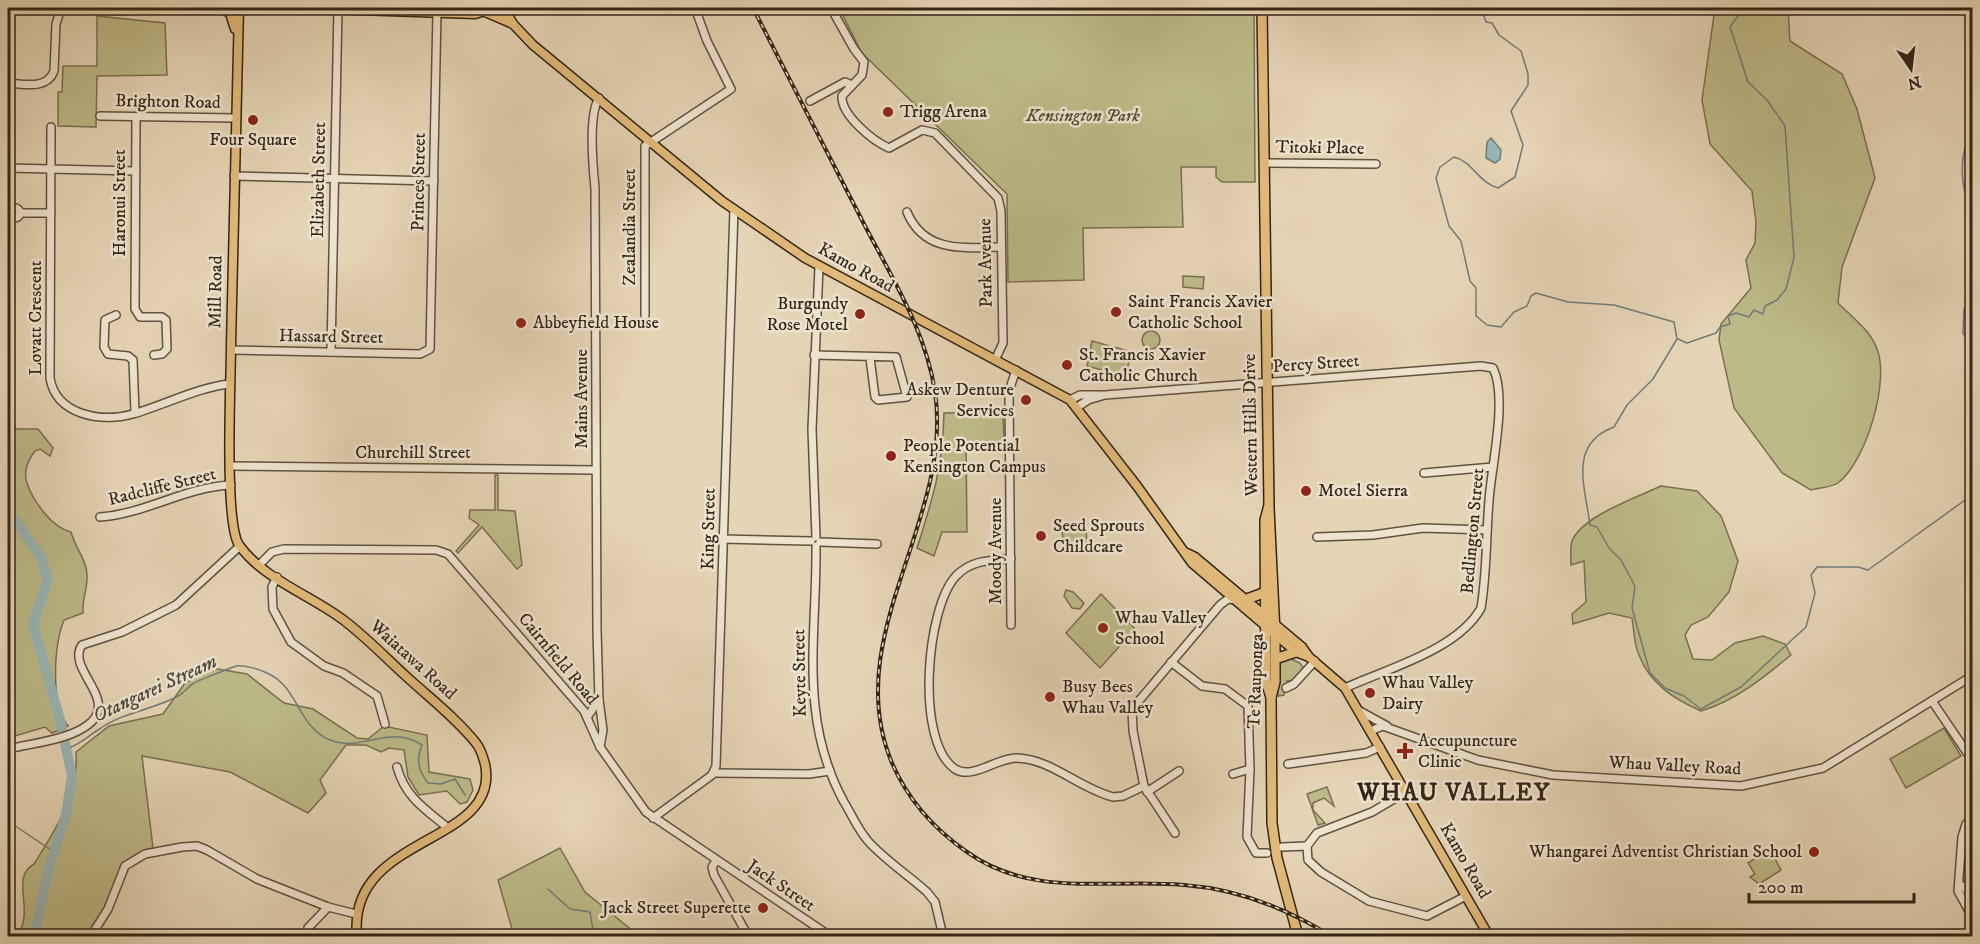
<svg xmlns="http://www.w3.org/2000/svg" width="1980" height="944" font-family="'IM FELL DW Pica',serif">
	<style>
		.green { fill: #bdba88; stroke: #787050; stroke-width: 1.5 }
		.water { fill: #99b6b7; stroke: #707c77; stroke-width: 1.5 }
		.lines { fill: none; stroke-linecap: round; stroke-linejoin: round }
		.stream { stroke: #707c77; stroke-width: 1.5 }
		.river { stroke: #99b6b7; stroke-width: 10 }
		.minor-casing { stroke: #60523e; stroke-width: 10 }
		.major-casing { stroke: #332617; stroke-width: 11 }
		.highway-casing { stroke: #332617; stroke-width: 12 }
		.minor { stroke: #eee3cf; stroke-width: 7 }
		.major { stroke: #e2ba7a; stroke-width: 8 }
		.highway { stroke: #e2ba7a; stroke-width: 9 }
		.rail-casing { stroke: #332617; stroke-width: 4 }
		.rail { stroke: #eee3cf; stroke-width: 1.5; stroke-dasharray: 4.5; stroke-linecap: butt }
		.poi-dot { fill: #8f2418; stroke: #eee3cf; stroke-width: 2 }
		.labels { text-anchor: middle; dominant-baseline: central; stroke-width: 5; stroke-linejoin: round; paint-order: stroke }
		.street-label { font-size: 18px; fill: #332617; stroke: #eee3cf }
		.poi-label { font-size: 18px; fill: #332617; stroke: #eee3cf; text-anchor: start }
		.park-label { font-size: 18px; font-style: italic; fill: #564b33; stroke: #eee3cf }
		.water-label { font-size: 20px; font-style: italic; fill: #4c4a3f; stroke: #eee3cf }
		.district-label { font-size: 24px; font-weight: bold; letter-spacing: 1.5px; fill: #332617; stroke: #eee3cf }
	</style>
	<rect width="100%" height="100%" fill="#e5d4b5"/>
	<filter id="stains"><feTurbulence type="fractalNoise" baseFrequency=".00333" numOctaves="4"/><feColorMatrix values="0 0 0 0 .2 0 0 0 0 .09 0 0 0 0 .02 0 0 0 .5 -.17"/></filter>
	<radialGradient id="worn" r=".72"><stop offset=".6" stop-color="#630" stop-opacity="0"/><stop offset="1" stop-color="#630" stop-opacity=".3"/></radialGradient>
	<!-- green -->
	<g class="green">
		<polygon points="853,8 1254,8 1255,182 1222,182 1216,177 1216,167 1181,167 1183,227 1083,228 1084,280 1008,282 1007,194 862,53 842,14"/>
		<path d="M1715 8H1788L1790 41 1842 74 1857 109 1875 178 1842 267 1838 303C1853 318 1870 330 1877 349 1890 381 1866 462 1838 483 1832 487 1819 488 1811 490L1782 473 1734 408 1719 340 1721 324 1751 288 1746 260 1755 243 1756 222 1752 191 1710 144 1702 100Z"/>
		<polygon points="97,16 165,23 167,75 97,76 96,127 58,126 58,92 62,92 63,66 97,66"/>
		<polygon points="1183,276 1204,277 1203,289 1183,287"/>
		<circle cx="1151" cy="340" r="9"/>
		<polygon points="1092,341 1132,352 1125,376 1087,366"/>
		<path d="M1003 412 1004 442 966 444 967 532H942L934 556 917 548C933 498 943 466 944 413Z"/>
		<path d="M8 414 16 429H38L53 448 50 456 40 449 35 451C28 460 23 471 27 483 33 501 52 528 71 532 75 548 88 561 87 578 87 590 82 600 83 613L64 620C54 645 50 705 68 726L52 733 45 727 8 738Z"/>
		<polygon points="495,475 498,475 498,510 515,511 522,565 517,569 482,527 458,553 456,551 479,525 469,518 470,510 495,510"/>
		<path d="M1661 486 1697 491 1721 516 1738 561 1729 592 1708 617 1691 625 1685 635 1693 659 1712 660 1735 643 1763 636 1785 644 1791 655C1763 678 1735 701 1701 711 1674 699 1650 684 1639 655 1634 645 1634 630 1632 618L1609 613 1573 624 1572 614 1586 602 1584 561 1571 565C1571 559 1570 548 1572 541 1582 516 1638 497 1661 486Z"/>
		<polygon points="1086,530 1087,542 1083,545 1069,543 1069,547 1064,547 1062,531"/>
		<polygon points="1066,590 1073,592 1084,603 1080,609 1072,608 1064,596"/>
		<polygon points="1101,594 1135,629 1100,668 1066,633"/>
		<polygon points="1289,658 1300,663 1304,669 1294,680 1287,681 1284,695 1278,696 1279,662"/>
		<path d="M212 668 247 674 284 703 313 709 357 738 368 739 384 726 427 735 429 772 470 779 473 790 467 802 460 804 447 791 419 795 408 777 404 750 389 748 381 752 366 745H346L320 780 326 793 308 813 230 772 142 756 154 856C115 862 109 904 95 936H17C36 911 9 878 34 864 56 829 79 795 76 752L109 726 163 714 185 683Z"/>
		<polygon points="1944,728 1961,756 1906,788 1890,759"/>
		<polygon points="1327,787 1334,806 1324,798 1313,803 1313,810 1325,823 1318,825 1307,794"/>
		<polygon points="560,848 585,892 639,936 510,936 512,929 498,880"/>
		<polygon points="1770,849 1781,870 1759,884 1750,877 1755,874 1748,863"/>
	</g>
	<!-- water -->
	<polygon class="water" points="1491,138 1501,150 1500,159 1495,163 1486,158 1487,142"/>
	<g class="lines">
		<!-- stream -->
		<g class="stream">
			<path d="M1481 8 1486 22 1492 23 1499 35 1521 51 1528 74V85L1511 111 1523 145 1515 177 1498 188C1479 183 1472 161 1454 157L1440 167 1436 178 1449 226 1461 241 1470 281 1476 288V316L1487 325 1501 327 1514 312 1527 306 1531 296 1536 293 1568 302 1614 305 1674 322 1677 339 1653 379 1627 405 1614 427C1568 444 1585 486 1590 525L1597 527 1609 548 1621 560 1635 586 1632 608 1650 673 1665 688 1684 696 1701 709 1741 687 1806 627 1815 593 1811 575 1817 567H1858L1868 570 1972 495"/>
			<path d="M1972 131C1958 155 1960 188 1972 211"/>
			<polyline points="1972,300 1964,309 1963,333 1972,348"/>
			<polyline points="1678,339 1687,343 1716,333 1720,327 1730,324 1728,316 1736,313 1749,317 1754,310 1763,314 1765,306 1777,300 1786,289 1794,257 1785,126 1767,100 1748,82 1730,27 1744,8"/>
			<path d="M66 749C80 745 89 735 101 728 124 712 156 709 180 695 185 691 189 686 194 683 197 681 233 667 236 666 245 665 259 669 267 673 299 687 297 726 330 740 364 753 388 723 422 745 416 759 418 770 428 783L441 784 455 779 465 795"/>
			<polyline points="8,821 54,852"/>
			<polyline points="548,889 570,909 590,912 593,930 598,936 606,936"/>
		</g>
		<!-- river -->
		<polyline class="river" points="8,510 40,556 48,579 33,624 60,720 72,776 66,815 49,867 34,936"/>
		<!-- minor casing -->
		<g class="minor-casing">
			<g id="minor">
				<path d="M831 8 854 49 864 62 862 75 842 96C841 115 873 141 889 148L922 130 935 133 998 198 1001 211 1003 343 995 360"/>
				<path d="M8 83C24 84 47 90 54 71L56 24 61 8"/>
				<path d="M599 98C588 115 593 168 595 188L597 630 599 700 603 730 600 747"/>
				<polyline points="810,101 845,82 852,85"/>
				<polyline points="100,116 235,118"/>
				<polyline points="136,117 135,309 140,317 162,317 166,320 167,349 162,354 154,355"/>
				<path d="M51 127 50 378C56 415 101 423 133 414 161 406 202 386 230 384"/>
				<polyline points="1264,163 1376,164"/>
				<polyline points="8,168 136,171"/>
				<polyline points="234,176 434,181"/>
				<circle cx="15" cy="213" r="5"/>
				<path d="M907 212C924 253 963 248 1001 247"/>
				<polyline points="20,213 51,213"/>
				<polyline points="116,315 105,320 104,347 108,354 128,356 133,360 135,413"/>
				<polyline points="645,315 645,146 731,89 707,41 695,8"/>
				<polyline points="231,350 420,354 430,349 437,12"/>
				<polyline points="331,352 338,8"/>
				<polyline points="814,355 896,357 907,397 878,400 875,397 870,358"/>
				<polyline points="1070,400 1080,395 1102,395"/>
				<path d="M1076 408 1088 400 1105 395 1481 366 1493 368C1508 398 1491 468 1489 501 1486 536 1487 573 1481 608 1458 650 1386 669 1345 688"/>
				<polyline points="230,466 596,470"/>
				<polyline points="1424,473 1493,467"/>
				<path d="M100 517C145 514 185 487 231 485"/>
				<polyline points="816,537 812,429 819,267"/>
				<polyline points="1317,537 1373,535 1423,528 1487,530"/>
				<polyline points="723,539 811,541"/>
				<polyline points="820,542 877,544"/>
				<path d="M816 546C817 636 798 718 844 802 852 815 858 830 868 841 885 860 908 875 927 892L935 902 943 936"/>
				<path d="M1011 559C991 560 971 560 956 576 926 608 915 742 955 769 972 780 997 758 1016 758 1050 758 1080 789 1113 797L1123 796 1144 786"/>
				<polyline points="259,565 272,552 284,549 436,550 448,554 584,711 600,747 646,812 830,936"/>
				<polyline points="277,577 272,587 273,609 291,642 324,666 343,673 377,696 385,724"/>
				<polyline points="1011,625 1009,391 1016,370"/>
				<polyline points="1171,662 1202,686 1225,689 1248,706 1250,769 1247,837 1256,853 1267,853"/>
				<polyline points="1286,688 1294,684 1315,661"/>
				<polyline points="1932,701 1972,760"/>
				<polyline points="1358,710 1387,726"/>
				<polyline points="588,716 599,700"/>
				<polyline points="1370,731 1383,726 1478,760 1553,775 1741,786 1823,768 1972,676"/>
				<path d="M8 749C29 744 51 742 71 734 136 708 63 672 82 645L122 632 176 605 240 546"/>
				<polyline points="1288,764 1366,753 1380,747"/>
				<path d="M397 767C405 797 425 809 448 828"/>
				<polyline points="713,773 809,774 830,771"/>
				<polyline points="1233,774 1250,769"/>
				<polyline points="1147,792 1179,771"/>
				<polyline points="1406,792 1372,812 1317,833 1307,846 1308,860 1321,872 1369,901 1427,916 1466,896"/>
				<polyline points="653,818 712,775 716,766 734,209"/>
				<polyline points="1972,820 1966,824 1962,837 1958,891 1969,911 1972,910"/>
				<polyline points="1175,833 1144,786 1133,731 1132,709 1220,605 1228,599 1236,600"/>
				<polyline points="1282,847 1307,846"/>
				<polyline points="716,861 712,867 714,875 748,936"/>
				<polyline points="1959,884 1965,888 1972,900"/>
				<polyline points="91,936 108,909 125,866 145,854 182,847 197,846 207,850 257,879 328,907 356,914"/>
				<polyline points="307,936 308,928 328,907"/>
			</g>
		</g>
		<!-- major casing -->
		<g class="major-casing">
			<g id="major">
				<polyline points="81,8 118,10 187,8"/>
				<polyline points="220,8 230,13 235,29"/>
				<path d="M239 8C236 120 233 233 231 346 231 380 224 522 239 545 264 580 313 596 346 622 368 639 388 660 408 678 431 699 457 719 476 743 481 749 483 757 485 764 502 846 347 833 357 936"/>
				<polyline points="299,8 475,14 494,8"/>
				<polyline points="504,8 513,24 533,45 722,201 805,258 1070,400 1137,486 1192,563 1296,652 1309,657"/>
				<polyline points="485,12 513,24"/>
				<polyline points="1187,553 1195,557 1302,647 1309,657 1345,688 1489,936"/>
			</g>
		</g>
		<!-- highway casing -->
		<g class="highway-casing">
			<g id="highway">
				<polyline points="1262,8 1269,505 1265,520 1266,682 1271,697"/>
				<polyline points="1269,508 1275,633 1275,682 1271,697 1272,823 1277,858 1298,936"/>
				<polyline points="1247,599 1266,592"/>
				<polyline points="1275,659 1296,652"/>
			</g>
		</g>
		<!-- minor -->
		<use href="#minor" class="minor"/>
		<!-- major -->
		<use href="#major" class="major"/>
		<!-- highway -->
		<use href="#highway" class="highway"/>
		<!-- rail casing -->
		<g class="rail-casing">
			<path id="rail" d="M753 8C790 80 827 152 864 224 892 278 926 331 935 392 954 521 839 636 892 763 908 800 934 829 967 852 1033 899 1110 878 1184 885 1237 889 1286 908 1331 936"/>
		</g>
		<!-- rail -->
		<use href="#rail" class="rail"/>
	</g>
	<!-- markers -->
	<g class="poi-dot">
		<circle cx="888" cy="112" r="6"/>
		<circle cx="253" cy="120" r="6"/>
		<circle cx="1116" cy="312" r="6"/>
		<circle cx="860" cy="314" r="6"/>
		<circle cx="521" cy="323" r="6"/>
		<circle cx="1067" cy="365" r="6"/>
		<circle cx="1026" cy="400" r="6"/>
		<circle cx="891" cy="456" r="6"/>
		<circle cx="1306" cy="491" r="6"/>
		<circle cx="1041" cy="536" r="6"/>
		<circle cx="1103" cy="628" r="6"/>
		<circle cx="1370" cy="693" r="6"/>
		<circle cx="1050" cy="697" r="6"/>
		<path d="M1402 742h6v6h6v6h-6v6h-6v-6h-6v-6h6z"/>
		<circle cx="1814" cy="852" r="6"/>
		<circle cx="763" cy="908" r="6"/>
	</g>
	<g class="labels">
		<!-- street labels -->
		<g class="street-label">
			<text transform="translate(168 102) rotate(1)">Brighton Road</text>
			<text transform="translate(1320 148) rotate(1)">Titoki Place</text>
			<text transform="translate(319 180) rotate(-89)">Elizabeth Street</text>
			<text transform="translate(419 182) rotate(-89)">Princes Street</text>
			<text transform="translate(120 203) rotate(-90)">Haronui Street</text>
			<text transform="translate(630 227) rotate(-90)">Zealandia Street</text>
			<text transform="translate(986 263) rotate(-91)">Park Avenue</text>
			<text transform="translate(856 268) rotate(29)">Kamo Road</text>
			<text transform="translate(216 292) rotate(-89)">Mill Road</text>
			<text transform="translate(36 318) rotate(-90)">Lovatt Crescent</text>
			<text transform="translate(331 337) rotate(1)">Hassard Street</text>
			<text transform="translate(1316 364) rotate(-4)">Percy Street</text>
			<text transform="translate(582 399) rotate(-90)">Mains Avenue</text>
			<text transform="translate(1251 425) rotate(-91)">Western Hills Drive</text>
			<text x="413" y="453">Churchill Street</text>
			<text transform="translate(162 487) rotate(-14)">Radcliffe Street</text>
			<text transform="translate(709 529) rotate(-89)">King Street</text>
			<text transform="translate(1473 531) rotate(-85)">Bedlington Street</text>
			<text transform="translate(996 551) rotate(-90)">Moody Avenue</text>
			<text transform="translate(558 659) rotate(50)">Cairnfield Road</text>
			<text transform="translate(413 660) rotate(42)">Waiatawa Road</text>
			<text transform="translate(800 673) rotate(-91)">Keyte Street</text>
			<text transform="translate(1256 681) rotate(-88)">Te Rauponga</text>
			<text transform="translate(1675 766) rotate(3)">Whau Valley Road</text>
			<text transform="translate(1465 861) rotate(60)">Kamo Road</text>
			<text transform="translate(781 886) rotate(34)">Jack Street</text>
		</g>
		<!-- poi labels -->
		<g class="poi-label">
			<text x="900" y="112">Trigg Arena</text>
			<text x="253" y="140" text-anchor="middle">Four Square</text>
			<text x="1128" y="302">Saint Francis Xavier<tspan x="1128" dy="21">Catholic School</tspan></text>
			<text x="848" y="304" text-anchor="end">Burgundy<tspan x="848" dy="21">Rose Motel</tspan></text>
			<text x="533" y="323">Abbeyfield House</text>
			<text x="1079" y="355">St. Francis Xavier<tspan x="1079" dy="21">Catholic Church</tspan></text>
			<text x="1014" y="390" text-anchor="end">Askew Denture<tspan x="1014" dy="21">Services</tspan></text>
			<text x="903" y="446">People Potential<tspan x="903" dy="21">Kensington Campus</tspan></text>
			<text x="1318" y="491">Motel Sierra</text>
			<text x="1053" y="526">Seed Sprouts<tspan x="1053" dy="21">Childcare</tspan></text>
			<text x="1115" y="618">Whau Valley<tspan x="1115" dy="21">School</tspan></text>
			<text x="1382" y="683">Whau Valley<tspan x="1382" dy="21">Dairy</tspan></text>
			<text x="1062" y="687">Busy Bees<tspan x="1062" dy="21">Whau Valley</tspan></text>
			<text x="1418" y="741">Accupuncture<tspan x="1418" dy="21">Clinic</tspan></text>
			<text x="1802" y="852" text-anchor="end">Whangarei Adventist Christian School</text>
			<text x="751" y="908" text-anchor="end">Jack Street Superette</text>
		</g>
		<!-- park labels -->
		<g class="park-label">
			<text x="1083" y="116">Kensington Park</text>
		</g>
		<!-- water labels -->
		<g class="water-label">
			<text transform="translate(155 689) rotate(-25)">Otangarei Stream</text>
		</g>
		<!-- district labels -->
		<g class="district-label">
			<text x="1454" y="793">WHAU VALLEY</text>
		</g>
	</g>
	<!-- margin -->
	<rect width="1980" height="944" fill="none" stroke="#e5d4b5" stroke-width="30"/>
	<rect x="9" y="9" width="1962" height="926" fill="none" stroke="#332617" stroke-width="3"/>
	<rect x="15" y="15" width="1950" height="914" fill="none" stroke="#332617" stroke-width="1.5"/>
	<!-- north arrow -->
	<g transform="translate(1911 69) rotate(166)" stroke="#eee3cf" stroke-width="4.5" paint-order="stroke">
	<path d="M0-4.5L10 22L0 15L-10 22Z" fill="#332617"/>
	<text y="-9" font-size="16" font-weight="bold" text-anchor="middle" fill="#332617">N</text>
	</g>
	<!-- scale -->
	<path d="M1749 893v9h165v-9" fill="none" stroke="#332617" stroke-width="3"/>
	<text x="1758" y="893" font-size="18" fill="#332617" stroke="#eee3cf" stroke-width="4.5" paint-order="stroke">200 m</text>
	<rect width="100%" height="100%" filter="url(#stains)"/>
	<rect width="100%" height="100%" fill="url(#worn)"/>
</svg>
